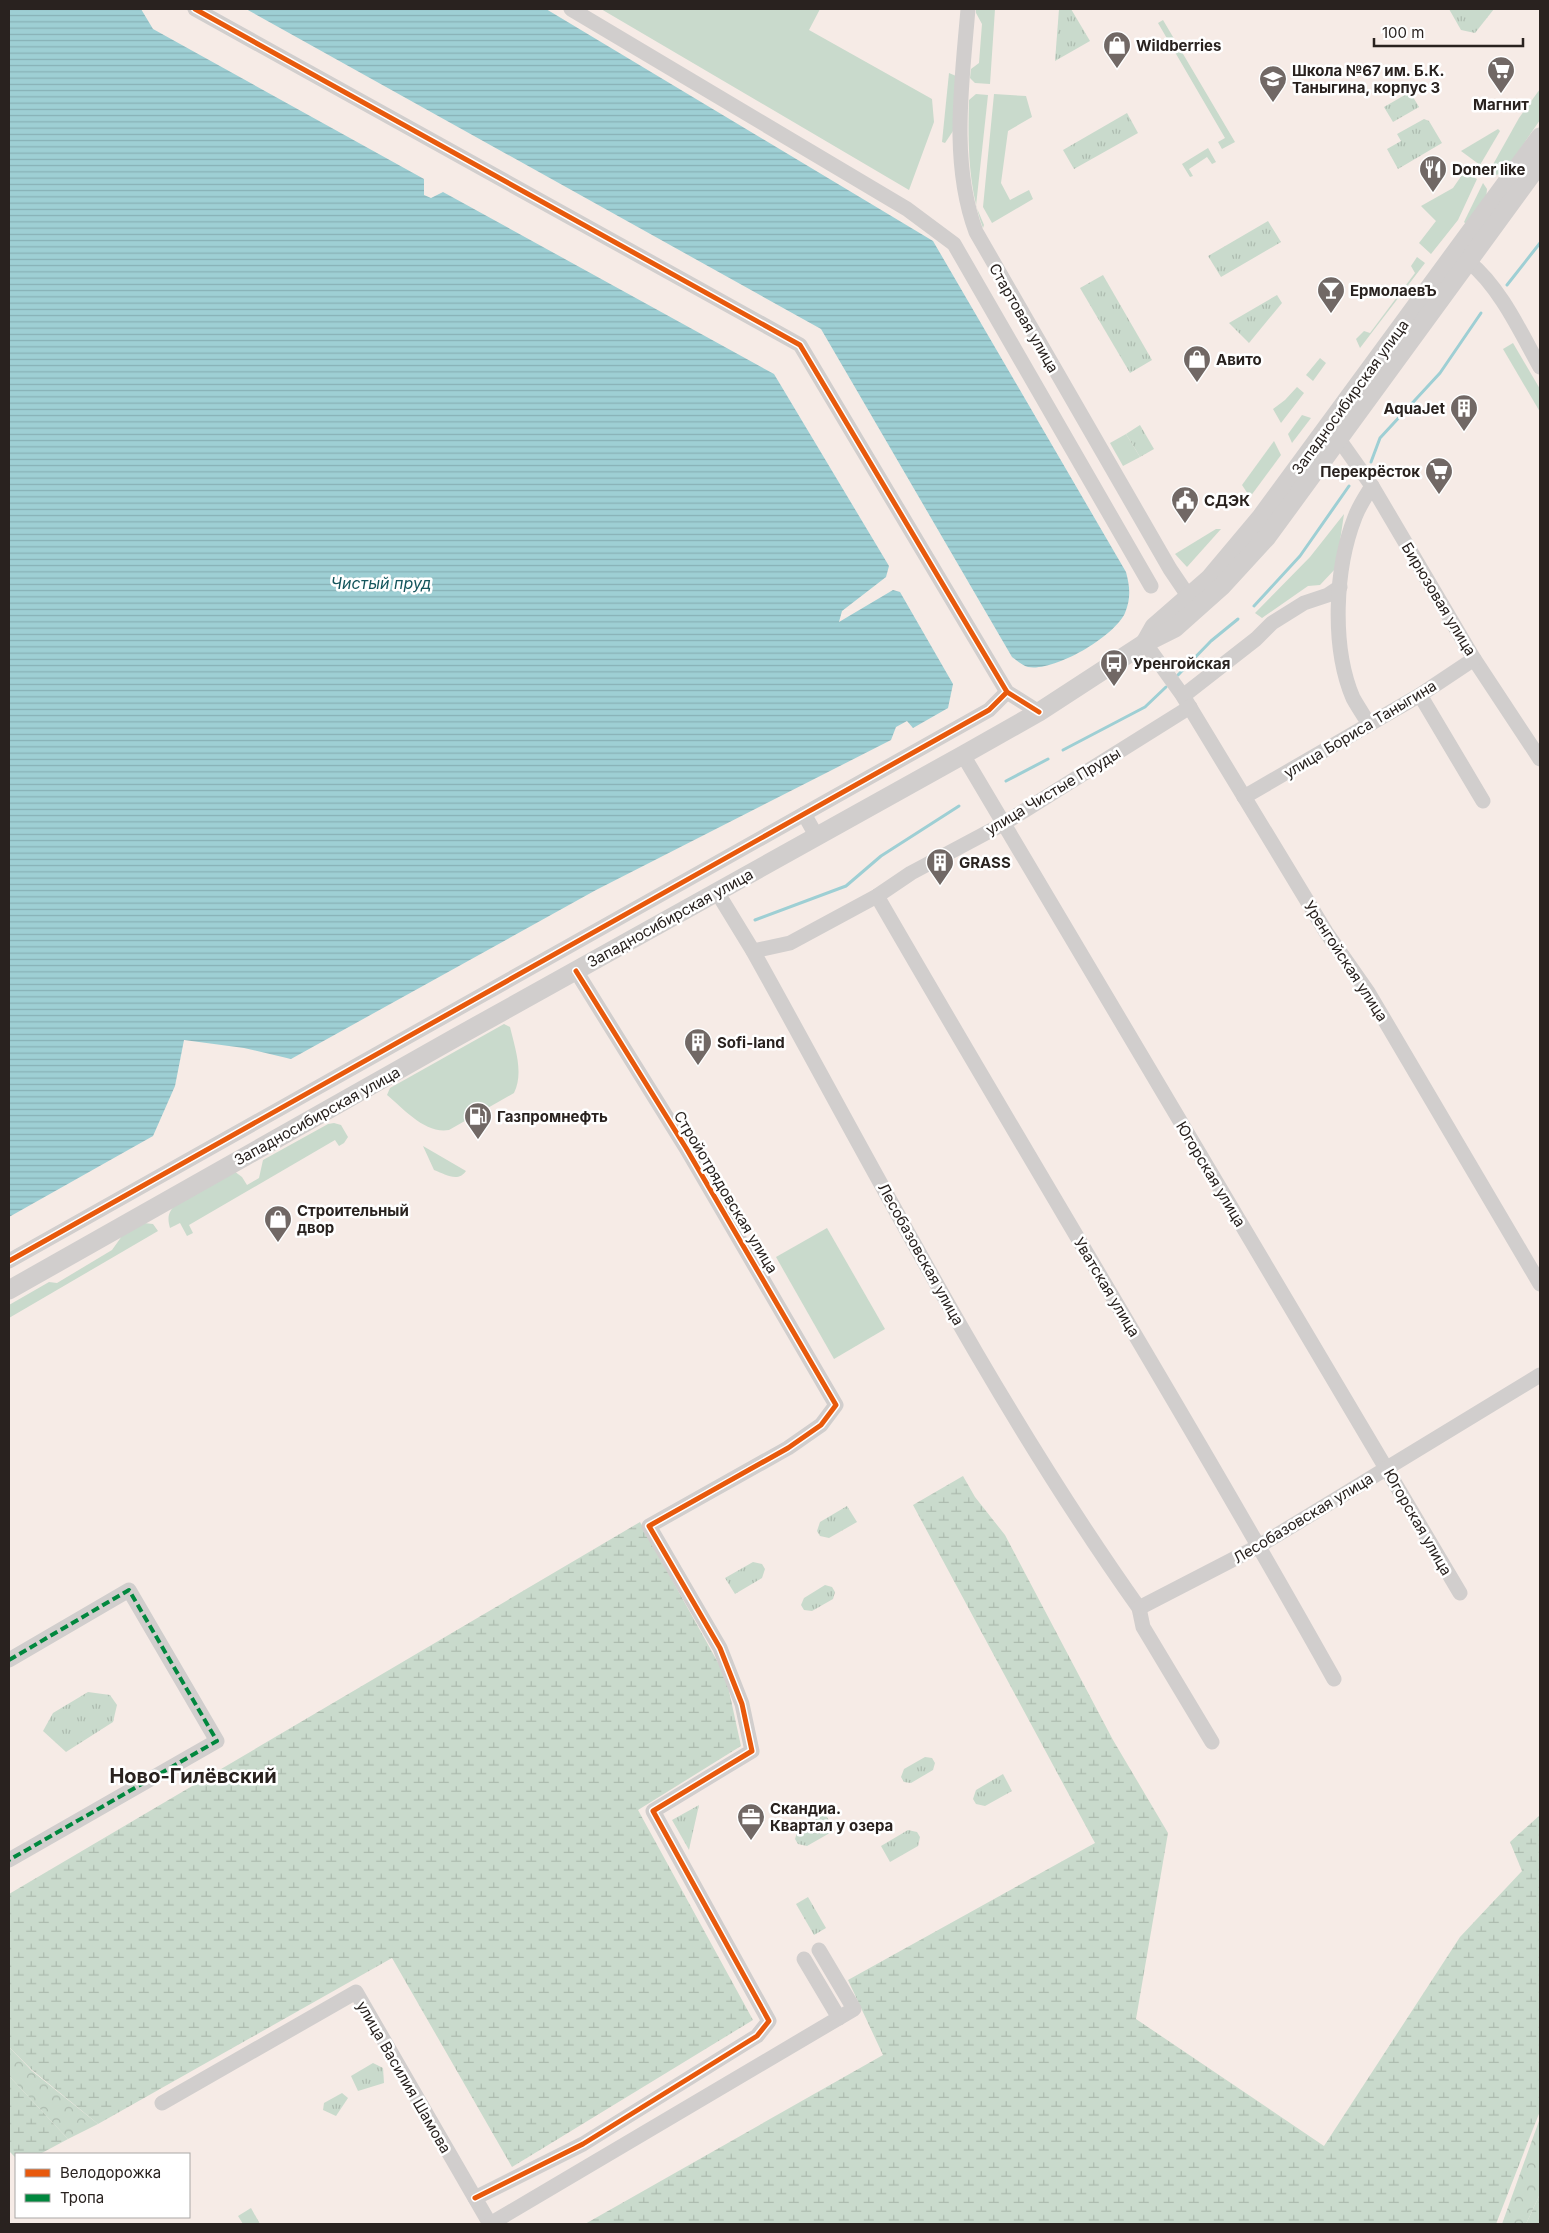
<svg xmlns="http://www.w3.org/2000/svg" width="1549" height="2233" font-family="Inter,sans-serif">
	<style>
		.grass { fill: #c9dacc }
		.forest { fill: url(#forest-crowns) }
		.wetland { fill: url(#wetland-marsh) }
		.park { fill: url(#park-tufts) }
		.water { fill: url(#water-rules) }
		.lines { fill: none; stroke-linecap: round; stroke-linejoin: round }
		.stream { stroke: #9ecfd4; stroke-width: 3 }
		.minor { stroke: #d1cecd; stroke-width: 15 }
		.major { stroke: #d1cecd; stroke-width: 19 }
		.quiet { stroke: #00873e; stroke-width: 4; stroke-dasharray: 8 4; stroke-linecap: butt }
		.cycleway-casing { stroke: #fff; stroke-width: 8 }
		.cycleway { stroke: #e8590c; stroke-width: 5 }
		.labels { text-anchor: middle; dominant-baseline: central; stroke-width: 5; stroke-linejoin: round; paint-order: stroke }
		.poi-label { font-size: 15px; font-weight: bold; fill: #29221f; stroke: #fff; text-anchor: start }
		.street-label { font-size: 15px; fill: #29221f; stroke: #fff }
		.water-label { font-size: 16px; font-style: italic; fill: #15565d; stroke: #fff }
		.district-label { font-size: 20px; font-weight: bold; fill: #29221f; stroke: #fff }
	</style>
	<defs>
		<pattern id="forest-crowns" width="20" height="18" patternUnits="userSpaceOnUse" patternTransform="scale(1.25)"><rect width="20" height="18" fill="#c9dacc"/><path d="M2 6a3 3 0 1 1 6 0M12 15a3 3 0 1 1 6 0" fill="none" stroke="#adbbaf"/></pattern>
		<pattern id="wetland-marsh" width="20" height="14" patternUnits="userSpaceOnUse" patternTransform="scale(1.25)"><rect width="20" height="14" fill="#c9dacc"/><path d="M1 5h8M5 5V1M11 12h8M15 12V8" fill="none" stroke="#adbbaf"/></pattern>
		<pattern id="park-tufts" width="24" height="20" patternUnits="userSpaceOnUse" patternTransform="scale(1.25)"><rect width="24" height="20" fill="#c9dacc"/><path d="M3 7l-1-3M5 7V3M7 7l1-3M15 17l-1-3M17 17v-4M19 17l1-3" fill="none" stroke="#adbbaf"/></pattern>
		<pattern id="water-rules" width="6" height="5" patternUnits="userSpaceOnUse" patternTransform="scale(1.25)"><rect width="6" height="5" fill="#9ecfd4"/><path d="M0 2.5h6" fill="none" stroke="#88b1b6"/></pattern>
	</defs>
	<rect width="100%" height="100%" fill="#f6ebe6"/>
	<!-- grass -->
	<g class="grass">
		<polygon points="601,9 820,9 809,30 932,99 934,122 909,190"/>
		<polygon points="976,9 995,9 990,84 975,83 970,78 971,69 979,63 982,24 976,13"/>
		<polygon points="1163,20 1235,142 1222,149 1218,142 1225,138 1158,23"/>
		<polygon points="949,73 956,76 953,131 945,143 942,142"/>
		<polygon points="1540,89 1540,120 1503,174 1495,175 1491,168 1519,118"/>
		<path d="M976 94 988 95 976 206 984 225 983 228C968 186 968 145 969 100Z"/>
		<polygon points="994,94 1026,96 1032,117 1008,131 1001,183 1010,200 1029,190 1033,199 992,223 983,207"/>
		<polygon points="1498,129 1500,131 1480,165 1461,151"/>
		<polygon points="1208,148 1216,162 1212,164 1207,157 1189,169 1193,176 1190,177 1182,164"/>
		<polygon points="1464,172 1477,179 1458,220 1431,254 1419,243 1436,221 1421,206 1453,188"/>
		<polygon points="1483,183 1487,189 1486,199 1467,225 1464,222"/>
		<polygon points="1417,257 1425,263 1360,348 1356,339 1364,331 1370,333 1415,273 1411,266"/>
		<polygon points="1513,343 1540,389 1540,412 1503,349"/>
		<polygon points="1320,358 1326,363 1313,381 1306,375"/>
		<polygon points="1297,387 1304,393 1281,423 1273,409 1285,400"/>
		<polygon points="1302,415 1311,418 1292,443 1288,434"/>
		<polygon points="1126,434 1140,457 1123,466 1110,443"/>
		<polygon points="1274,441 1281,455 1250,497 1242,485"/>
		<polygon points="1344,514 1336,568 1320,585 1308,586 1262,618 1255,613 1310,557"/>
		<polygon points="1216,529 1221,529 1187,567 1175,554"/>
		<path d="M504 1024 510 1027C515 1048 524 1073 514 1093L449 1130C425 1134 404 1109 387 1095L390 1088Z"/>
		<path d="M334 1123 341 1125 348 1137 344 1143 339 1146 335 1140 189 1225 193 1233 187 1236 180 1223 170 1228C167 1217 168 1212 177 1203L234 1171 242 1177 247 1185 259 1178 263 1160 328 1124Z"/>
		<path d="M423 1146 466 1171C458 1183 445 1174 434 1170Z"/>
		<polygon points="144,1223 153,1224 158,1231 9,1318 9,1305 49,1282 57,1283 112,1250 122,1236"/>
		<polygon points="827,1228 885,1329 834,1359 776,1257"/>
	</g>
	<!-- forest -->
	<g class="forest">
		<polygon points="9,2047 32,2071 98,2124 68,2139 9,2076"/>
		<polygon points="1540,2118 1540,2194 1526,2224 1502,2224"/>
	</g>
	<!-- wetland -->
	<g class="wetland">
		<polygon points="963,1476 975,1497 1005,1535 1113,1740 1168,1833 1136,2019 1324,2146 1460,1937 1522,1871 1510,1842 1540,1815 1540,2111 1496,2224 585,2224 883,2055 848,1980 1095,1843 913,1505"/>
		<polygon points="640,1522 726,1677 741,1746 638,1810 753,2020 512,2167 392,1958 98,2124 32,2070 9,2047 9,1894"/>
		<polygon points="9,2076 68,2139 40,2154 16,2154 16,2158 9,2151"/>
		<polygon points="1540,2194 1540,2224 1526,2224"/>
	</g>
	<!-- park -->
	<g class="park">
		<polygon points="1059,9 1071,9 1090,41 1055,61"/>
		<polygon points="1449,9 1494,9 1475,33 1461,30"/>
		<polygon points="1410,92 1419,107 1393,122 1384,107"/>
		<polygon points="1127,113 1138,133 1074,169 1063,150"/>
		<polygon points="1424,119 1429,121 1442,143 1398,169 1387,149 1401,141 1397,134"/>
		<polygon points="1268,221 1281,242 1221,277 1208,256"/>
		<polygon points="1103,275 1152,360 1130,373 1080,288"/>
		<polygon points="1277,295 1282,303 1249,343 1229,323"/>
		<polygon points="1140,425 1154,449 1140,457 1126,434"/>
		<polygon points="847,1506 857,1522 829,1538 820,1536 817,1531 820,1522"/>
		<polygon points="753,1562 762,1564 765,1569 762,1578 735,1594 725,1578"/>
		<polygon points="825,1585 832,1587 835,1592 833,1599 812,1611 804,1610 801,1605 804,1598"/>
		<polygon points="88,1692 110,1695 117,1705 113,1722 66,1752 43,1731 53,1713"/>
		<polygon points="925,1757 932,1758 935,1763 933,1770 911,1783 904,1782 901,1777 904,1769"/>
		<polygon points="1003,1774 1012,1791 985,1806 976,1804 973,1799 976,1790"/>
		<polygon points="699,1805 690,1845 689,1850 672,1820"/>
		<polygon points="825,1814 835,1830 807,1846 798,1844 795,1839 798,1829"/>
		<polygon points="908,1830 917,1832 920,1837 918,1846 890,1862 881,1846"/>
		<polygon points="808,1897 826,1928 814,1935 796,1904"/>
		<polygon points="373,2063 383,2068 384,2083 358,2091 351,2076"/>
		<polygon points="342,2093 348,2098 336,2116 323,2110 324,2103"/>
		<polygon points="251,2208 260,2224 243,2224 238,2216"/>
	</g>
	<!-- water -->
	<g class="water">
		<polygon points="9,9 141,9 153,29 424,179 424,195 431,198 443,192 774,374 889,566 886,577 842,611 839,622 893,590 900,592 953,684 948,708 913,728 907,721 896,727 891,740 596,890 291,1059 244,1048 184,1040 175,1086 153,1136 9,1217"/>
		<path d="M246 9H546L933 241 1126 572C1130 587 1131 598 1125 613 1114 637 1054 672 1028 667 1023 666 1016 660 1012 657L821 329Z"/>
	</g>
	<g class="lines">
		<!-- stream -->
		<g class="stream">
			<polyline points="1507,285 1540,243"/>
			<polyline points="1371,462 1380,438 1440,373 1481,313"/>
			<polyline points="1254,606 1300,556 1349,486"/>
			<polyline points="1178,675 1211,641 1238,619"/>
			<polyline points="1063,750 1145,707 1166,687"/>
			<polyline points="1006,781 1048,759"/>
			<polyline points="755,920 846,886 881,856 959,806"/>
		</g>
		<!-- minor -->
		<g class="minor">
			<polyline points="195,9 800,345 1007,692 1039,712"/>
			<polyline points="571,9 907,209 954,244 1151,586"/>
			<path d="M968 9C962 82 950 162 976 232L1170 569 1195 606"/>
			<path d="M1469 262C1500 287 1521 333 1540 367"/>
			<polyline points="1338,438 1372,486 1474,659 1540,759"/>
			<polyline points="1145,643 1183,696 1326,932 1368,992 1540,1284"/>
			<polyline points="1420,695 1483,801"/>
			<polyline points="1183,696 1256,639 1272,623 1304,603 1328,595 1340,587"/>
			<path d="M1369 724C1364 716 1358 707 1353 698 1331 646 1335 568 1355 517 1359 506 1366 496 1372 486"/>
			<polyline points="963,755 1460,1593"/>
			<polyline points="1244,797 1420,695 1474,659"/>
			<polyline points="804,814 817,837"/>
			<path d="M717 892 753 951C876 1172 992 1401 1139 1608L1143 1627 1212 1742"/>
			<path d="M877 896C1028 1158 1186 1415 1334 1679"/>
			<polyline points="753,951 790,943 877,896 911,873 1003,824 1190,707"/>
			<polyline points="9,1261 989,710 1007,692"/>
			<polyline points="1139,1608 1259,1546 1540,1375"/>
			<polyline points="9,1660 129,1590 217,1741 9,1860"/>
			<polyline points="804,1959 839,2018"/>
			<polyline points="162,2103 356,1992 490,2224"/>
			<polyline points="475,2198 583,2144 757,2036 769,2021 653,1811 752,1751 742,1704 720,1648 649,1526 788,1448 821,1425 836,1405 686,1148 576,971"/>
			<polyline points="490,2224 854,2009 819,1950"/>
		</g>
		<!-- major -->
		<g class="major">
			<polyline points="1145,643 1154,627 1209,579 1261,517 1540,137"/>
			<polyline points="9,1290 453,1039 963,755 1039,712 1145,643 1175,628 1221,587 1267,537 1540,163"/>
		</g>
		<!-- quiet -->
		<polyline class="quiet" points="9,1660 129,1590 217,1741 9,1860"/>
		<!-- cycleway casing -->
		<g class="cycleway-casing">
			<g id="cycleway">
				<polyline points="195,9 800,345 1007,692 1039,712"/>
				<polyline points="9,1261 989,710 1007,692"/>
				<polyline points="475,2198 583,2144 757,2036 769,2021 653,1811 752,1751 742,1704 720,1648 649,1526 788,1448 821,1425 836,1405 686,1148 576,971"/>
			</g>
		</g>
		<!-- cycleway -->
		<use href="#cycleway" class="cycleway"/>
	</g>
	<!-- icons -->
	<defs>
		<g id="shop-pin" transform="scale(1.4375)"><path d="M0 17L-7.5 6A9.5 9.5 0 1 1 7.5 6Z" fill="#716865" stroke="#fff"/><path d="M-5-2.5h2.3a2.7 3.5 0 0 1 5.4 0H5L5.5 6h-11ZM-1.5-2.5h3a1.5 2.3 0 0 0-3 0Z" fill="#fff"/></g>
		<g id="supermarket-pin" transform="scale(1.4375)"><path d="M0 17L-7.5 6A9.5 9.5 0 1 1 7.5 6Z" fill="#716865" stroke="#fff"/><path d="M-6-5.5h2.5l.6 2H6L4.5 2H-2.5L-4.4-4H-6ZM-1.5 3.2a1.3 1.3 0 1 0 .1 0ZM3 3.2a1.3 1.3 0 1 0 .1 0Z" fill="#fff"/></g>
		<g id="school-pin" transform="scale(1.4375)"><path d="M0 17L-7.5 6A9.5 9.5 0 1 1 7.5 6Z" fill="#716865" stroke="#fff"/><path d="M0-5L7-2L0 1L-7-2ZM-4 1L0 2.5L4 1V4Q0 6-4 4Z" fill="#fff"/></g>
		<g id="restaurant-pin" transform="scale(1.4375)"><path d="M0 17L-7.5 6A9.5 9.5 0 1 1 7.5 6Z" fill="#716865" stroke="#fff"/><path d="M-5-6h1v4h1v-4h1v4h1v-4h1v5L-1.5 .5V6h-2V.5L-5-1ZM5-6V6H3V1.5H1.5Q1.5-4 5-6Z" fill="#fff"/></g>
		<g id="bar-pin" transform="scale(1.4375)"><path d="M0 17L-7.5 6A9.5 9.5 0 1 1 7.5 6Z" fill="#716865" stroke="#fff"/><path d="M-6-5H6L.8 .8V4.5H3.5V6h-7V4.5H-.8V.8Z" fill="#fff"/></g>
		<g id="building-pin" transform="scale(1.4375)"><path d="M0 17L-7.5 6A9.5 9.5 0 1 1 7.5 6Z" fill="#716865" stroke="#fff"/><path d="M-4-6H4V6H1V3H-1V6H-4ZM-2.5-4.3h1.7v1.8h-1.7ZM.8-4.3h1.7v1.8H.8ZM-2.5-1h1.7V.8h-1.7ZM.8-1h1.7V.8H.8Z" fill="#fff"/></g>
		<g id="civic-pin" transform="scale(1.4375)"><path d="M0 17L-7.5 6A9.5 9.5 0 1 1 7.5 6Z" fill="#716865" stroke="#fff"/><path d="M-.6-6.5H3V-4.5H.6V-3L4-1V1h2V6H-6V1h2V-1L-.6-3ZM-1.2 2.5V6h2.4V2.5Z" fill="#fff"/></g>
		<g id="bus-pin" transform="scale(1.4375)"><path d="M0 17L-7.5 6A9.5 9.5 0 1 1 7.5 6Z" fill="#716865" stroke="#fff"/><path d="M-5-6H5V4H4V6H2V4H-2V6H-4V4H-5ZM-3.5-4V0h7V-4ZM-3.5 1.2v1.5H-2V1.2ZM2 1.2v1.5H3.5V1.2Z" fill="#fff"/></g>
		<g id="fuel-pin" transform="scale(1.4375)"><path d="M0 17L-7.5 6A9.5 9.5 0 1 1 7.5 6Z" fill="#716865" stroke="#fff"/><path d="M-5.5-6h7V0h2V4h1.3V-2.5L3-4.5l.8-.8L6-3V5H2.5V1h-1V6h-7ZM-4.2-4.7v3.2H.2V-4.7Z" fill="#fff"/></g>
		<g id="office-pin" transform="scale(1.4375)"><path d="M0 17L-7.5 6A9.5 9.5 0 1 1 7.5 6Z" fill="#716865" stroke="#fff"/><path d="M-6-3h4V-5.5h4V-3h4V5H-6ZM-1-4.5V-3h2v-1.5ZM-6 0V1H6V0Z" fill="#fff"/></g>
	</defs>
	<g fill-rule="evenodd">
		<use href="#shop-pin" x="1117" y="45"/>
		<use href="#supermarket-pin" x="1501" y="70"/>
		<use href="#school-pin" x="1273" y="79"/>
		<use href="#restaurant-pin" x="1433" y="169"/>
		<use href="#bar-pin" x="1331" y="290"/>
		<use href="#shop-pin" x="1197" y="359"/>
		<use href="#building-pin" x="1464" y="408"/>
		<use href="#supermarket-pin" x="1439" y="471"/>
		<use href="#civic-pin" x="1185" y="500"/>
		<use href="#bus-pin" x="1114" y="663"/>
		<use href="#building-pin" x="940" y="862"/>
		<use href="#building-pin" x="698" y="1042"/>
		<use href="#fuel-pin" x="478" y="1116"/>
		<use href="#shop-pin" x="278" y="1219"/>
		<use href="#office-pin" x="751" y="1817"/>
	</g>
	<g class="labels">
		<!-- poi labels -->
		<g class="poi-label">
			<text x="1136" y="45">Wildberries</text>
			<text x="1292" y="70">Школа №67 им. Б.К.<tspan x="1292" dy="17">Таныгина, корпус 3</tspan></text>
			<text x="1501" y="104" text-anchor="middle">Магнит</text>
			<text x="1452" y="169">Doner like</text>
			<text x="1350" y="290">ЕрмолаевЪ</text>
			<text x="1216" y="359">Авито</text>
			<text x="1445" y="408" text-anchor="end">AquaJet</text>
			<text x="1420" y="471" text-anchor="end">Перекрёсток</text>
			<text x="1204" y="500">СДЭК</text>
			<text x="1133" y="663">Уренгойская</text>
			<text x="959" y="862">GRASS</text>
			<text x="717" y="1042">Sofi-land</text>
			<text x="497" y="1116">Газпромнефть</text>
			<text x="297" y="1210">Строительный<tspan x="297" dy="17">двор</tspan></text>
			<text x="770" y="1808">Скандиа.<tspan x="770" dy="17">Квартал у озера</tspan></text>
		</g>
		<!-- street labels -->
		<g class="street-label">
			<text transform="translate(1024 318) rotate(60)">Стартовая улица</text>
			<text transform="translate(1350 397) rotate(-54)">Западносибирская улица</text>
			<text transform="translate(1439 599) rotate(59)">Бирюзовая улица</text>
			<text transform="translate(1360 729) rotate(-31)">улица Бориса Таныгина</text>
			<text transform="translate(1053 791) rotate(-31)">улица Чистые Пруды</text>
			<text transform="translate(670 918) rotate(-29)">Западносибирская улица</text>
			<text transform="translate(1346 961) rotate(57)">Уренгойская улица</text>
			<text transform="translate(317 1116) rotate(-29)">Западносибирская улица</text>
			<text transform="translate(1211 1174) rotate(59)">Югорская улица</text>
			<text transform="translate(726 1192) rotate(59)">Стройотрядовская улица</text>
			<text transform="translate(921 1254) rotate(61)">Лесобазовская улица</text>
			<text transform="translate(1107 1287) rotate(59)">Уватская улица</text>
			<text transform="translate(1303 1518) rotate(-31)">Лесобазовская улица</text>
			<text transform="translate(1418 1522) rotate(60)">Югорская улица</text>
			<text transform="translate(404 2077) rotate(60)">улица Василия Шамова</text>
		</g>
		<!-- water labels -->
		<g class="water-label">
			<text x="381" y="583">Чистый пруд</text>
		</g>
		<!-- district labels -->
		<g class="district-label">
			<text x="193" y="1776">Ново-Гилёвский</text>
		</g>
	</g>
	<!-- border -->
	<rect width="1549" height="2233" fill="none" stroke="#29221f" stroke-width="20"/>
	<!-- legend -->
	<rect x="15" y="2153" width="175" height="65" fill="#ffffff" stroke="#a9a7a5"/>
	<rect x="25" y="2169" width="25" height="8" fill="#e8590c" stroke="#a9a7a5"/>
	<text x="60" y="2178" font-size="15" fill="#29221f">Велодорожка</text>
	<rect x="25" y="2194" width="25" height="8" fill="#00873e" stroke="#a9a7a5"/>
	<text x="60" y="2203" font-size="15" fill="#29221f">Тропа</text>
	<!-- scale -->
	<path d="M1374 38v8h149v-8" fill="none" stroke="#29221f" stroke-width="2.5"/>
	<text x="1382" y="38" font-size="15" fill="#29221f" stroke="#ffffff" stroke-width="4" paint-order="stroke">100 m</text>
</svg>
